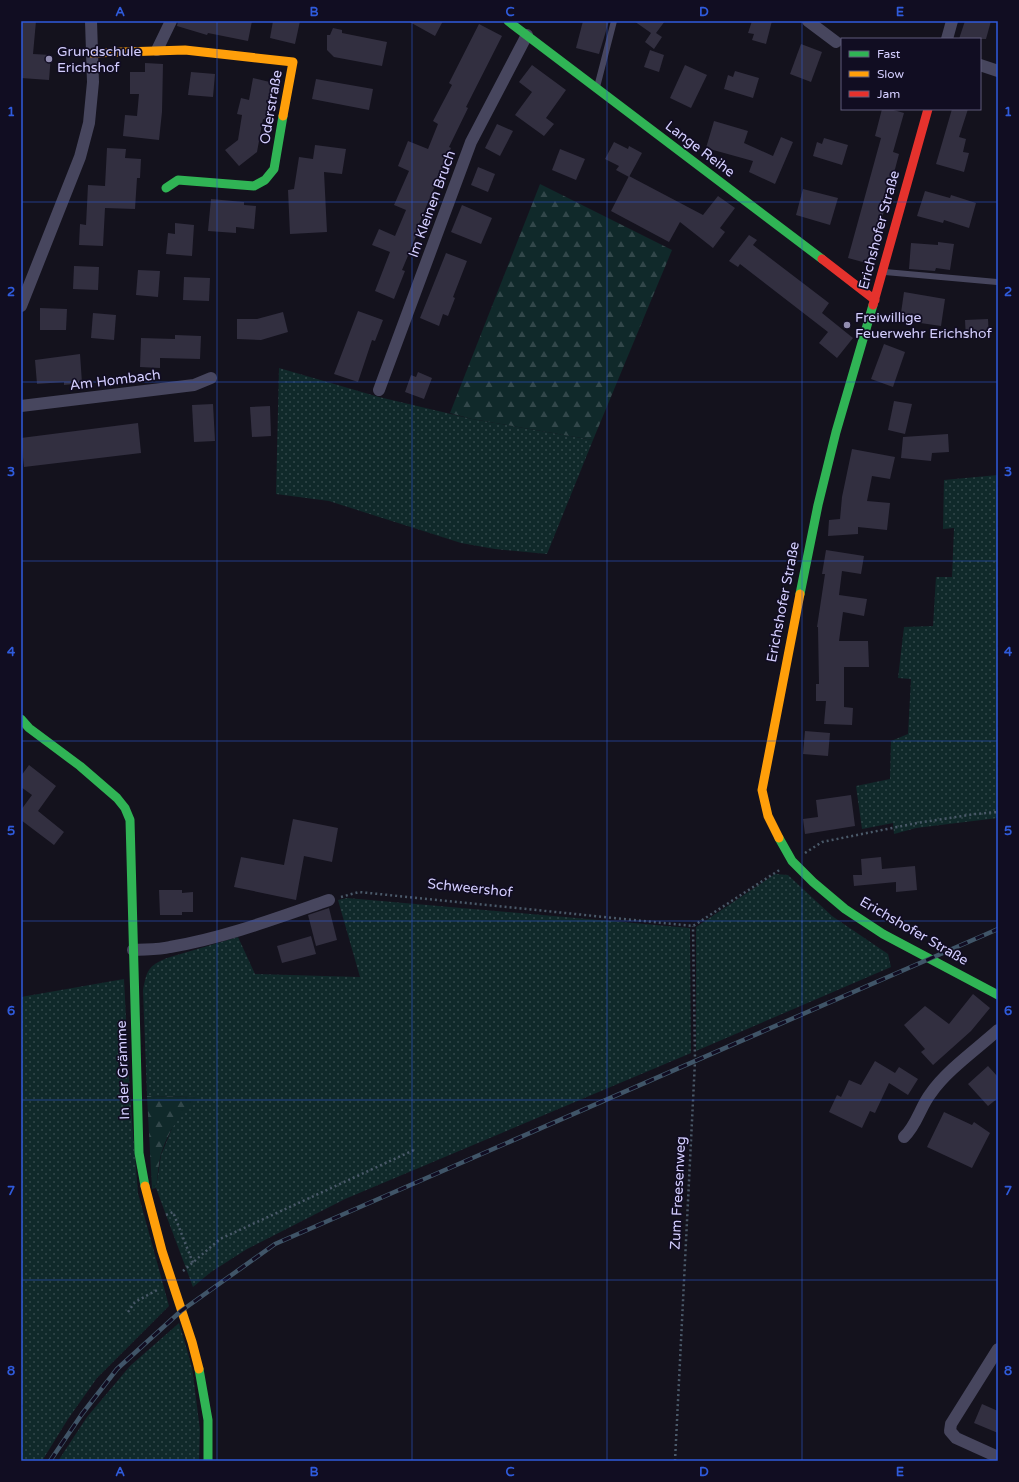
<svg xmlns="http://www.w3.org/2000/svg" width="1019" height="1482" font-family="'Varela Round',sans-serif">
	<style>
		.grass { fill: url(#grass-dots) }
		.forest { fill: url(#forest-firs) }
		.building { fill: #322f40 }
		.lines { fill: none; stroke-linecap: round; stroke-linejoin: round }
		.path { stroke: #4a5969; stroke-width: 2.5; stroke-dasharray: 2 3; stroke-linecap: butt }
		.lane { stroke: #47465e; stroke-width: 6 }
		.street { stroke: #47465e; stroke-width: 12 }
		.fast { stroke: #30b455; stroke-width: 9 }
		.slow { stroke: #ff9f0a; stroke-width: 9 }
		.jam { stroke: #e5322d; stroke-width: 9 }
		.rail-casing { stroke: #405568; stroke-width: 4.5 }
		.rail { stroke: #110d22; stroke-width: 3; stroke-dasharray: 9; stroke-linecap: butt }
		.grid { fill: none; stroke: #2f5bdc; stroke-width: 1; stroke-opacity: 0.55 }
		.poi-dot { fill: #918cb0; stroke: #110d22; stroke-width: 1.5 }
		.labels { text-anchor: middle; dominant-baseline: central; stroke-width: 3.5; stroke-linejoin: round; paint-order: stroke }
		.poi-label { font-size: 14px; fill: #d4ceff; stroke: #110d22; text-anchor: start }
		.street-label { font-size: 14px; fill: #d4ceff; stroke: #110d22 }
		.neatline { fill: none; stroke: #2f5bdc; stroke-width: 1.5 }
		.grid-label { font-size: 13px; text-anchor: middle; font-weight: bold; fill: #2f5bdc }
	</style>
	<defs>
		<pattern id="grass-dots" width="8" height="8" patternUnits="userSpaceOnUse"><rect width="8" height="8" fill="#10292a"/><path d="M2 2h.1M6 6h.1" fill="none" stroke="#32474a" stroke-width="1.8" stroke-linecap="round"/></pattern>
		<pattern id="forest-firs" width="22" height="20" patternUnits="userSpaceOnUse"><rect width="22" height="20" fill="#10292a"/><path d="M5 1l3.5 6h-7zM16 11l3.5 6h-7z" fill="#32474a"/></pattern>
	</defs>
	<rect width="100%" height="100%" fill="#14121d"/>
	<!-- grass -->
	<g class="grass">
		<polygon points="279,368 379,397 472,419 593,440 547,554 495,549 461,543 329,501 276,494"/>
		<polygon points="998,475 998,818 916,828 894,834 893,823 862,829 856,786 890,779 891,741 908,734 911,679 898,678 904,627 933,626 936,577 952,577 954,528 943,529 944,480"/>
		<polygon points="775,874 788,875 832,916 888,954 891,967 696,1051 696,927"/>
		<path d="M347 898 690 928 691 1053 345 1199 247 1249 211 1272 193 1287 156 1188 161 1155 173 1126 186 1106 197 1097 147 1096 143 990C147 970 148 966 167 958L238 937 255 974 360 977 338 900Z"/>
		<polygon points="124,979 130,1096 138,1193 169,1306 97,1378 68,1419 42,1461 21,1461 21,1419 23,1406 21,1400 21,997"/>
		<polygon points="179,1323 192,1367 200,1430 199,1461 58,1461 87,1417 130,1366"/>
	</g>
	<!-- forest -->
	<g class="forest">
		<polygon points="540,184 672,250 593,440 472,419 450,413"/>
		<path d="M147 1096 198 1097C180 1112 168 1132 161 1154 158 1165 158 1177 156 1188L152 1189Z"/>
	</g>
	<!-- building -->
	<g class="building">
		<polygon points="21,21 36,21 33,54 51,55 49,80 21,78"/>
		<polygon points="178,21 252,21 248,41 208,33 207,35 177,26"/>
		<polygon points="273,21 300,21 295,44 270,38"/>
		<polygon points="408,21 443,21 435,36"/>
		<polygon points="583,21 609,21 599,54 576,48"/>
		<polygon points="634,21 665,21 656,33 662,37 654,49 645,42 651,33"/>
		<polygon points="752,21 772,21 766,44 752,40 754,34 748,33"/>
		<polygon points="965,21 991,21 986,39 959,39"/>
		<polygon points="479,24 502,36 466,107 468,108 449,147 451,148 418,226 420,227 402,270 405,271 394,299 375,291 390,252 372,245 379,229 395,236 406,210 394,205 409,171 398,166 408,141 428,149 438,124 433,121 452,85 449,83"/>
		<polygon points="333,28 342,30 342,33 387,42 382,66 334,57 327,50 327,35 330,35"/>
		<polygon points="801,44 822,52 811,82 790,74"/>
		<polygon points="650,50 664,55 659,72 644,67"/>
		<polygon points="145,63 163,64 162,112 159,140 123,136 125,115 137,116 139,94 130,94 130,72 145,72"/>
		<polygon points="532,65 566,90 546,118 554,124 544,136 515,115 532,92 519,82"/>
		<polygon points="685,65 707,75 691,108 670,98"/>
		<polygon points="735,71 759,78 753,98 724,89 728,75 733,77"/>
		<polygon points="191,72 215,74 213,97 188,95"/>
		<polygon points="253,78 274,83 266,120 263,119 257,152 239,166 225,150 238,140 242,115 237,114 241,98 249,100"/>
		<polygon points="316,79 373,89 369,110 312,99"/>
		<polygon points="882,109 890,109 904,113 893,152 899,154 870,264 848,258 881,138 875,136"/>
		<polygon points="952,109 968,109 959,137 966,139 963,152 969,153 964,172 936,164"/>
		<polygon points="714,121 748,131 744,143 773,156 781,137 793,142 775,184 749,172 753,161 706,148"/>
		<polygon points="497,124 513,131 500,156 485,148"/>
		<polygon points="824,138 848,145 842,165 813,156 817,142 822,144"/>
		<polygon points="614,142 628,149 629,146 642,153 629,177 616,170 619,166 605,159"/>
		<polygon points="315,145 346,149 342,174 324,172 327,232 290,234 288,190 294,189 299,157 313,159"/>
		<polygon points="107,148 126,149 125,158 141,159 140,178 137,178 135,209 105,208 103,246 79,245 80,224 86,225 88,185 105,186"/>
		<polygon points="560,149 585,159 576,180 552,170"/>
		<polygon points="478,167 495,174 488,192 471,185"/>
		<polygon points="629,176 703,215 718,196 735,208 720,228 725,232 713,248 680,222 669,242 611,211"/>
		<polygon points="803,189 838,198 830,225 796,215"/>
		<polygon points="925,191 950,198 951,195 976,203 969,228 944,220 943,223 917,216"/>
		<polygon points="211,199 244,202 244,205 256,206 254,229 236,227 236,233 208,231"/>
		<polygon points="462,205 492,218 481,244 451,232"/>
		<polygon points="175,223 194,225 192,256 166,254 168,233 175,234"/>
		<polygon points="749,235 757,240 753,245 829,303 822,313 853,338 837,358 819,343 828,332 740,264 738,267 729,261"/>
		<polygon points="938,242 954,244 950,270 936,268 935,271 909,269 911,243 938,245"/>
		<polygon points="446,253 467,261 453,297 455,298 448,316 443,314 439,326 420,318"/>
		<polygon points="74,266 99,267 98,290 73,289"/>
		<polygon points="138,270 160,271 158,297 136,295"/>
		<polygon points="184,277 210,278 209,301 183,300"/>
		<polygon points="904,292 945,299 941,326 900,320"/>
		<polygon points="40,308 67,309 66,330 40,330"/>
		<polygon points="358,311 383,320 375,341 372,340 358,382 334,374"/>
		<polygon points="283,312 288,332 261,340 237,339 237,319 257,319"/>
		<polygon points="93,313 116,315 114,340 91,338"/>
		<polygon points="988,319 989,337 966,339 965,320"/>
		<polygon points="175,335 201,336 200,359 160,358 160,368 140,367 141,338 175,339"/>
		<polygon points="884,344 905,352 893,387 871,379"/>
		<polygon points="80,354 82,383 64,385 64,382 37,384 35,360"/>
		<polygon points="418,372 432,378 424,399 405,392 411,375 416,377"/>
		<polygon points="894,401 912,404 905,434 888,430"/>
		<polygon points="213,404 215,441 194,442 192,405"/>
		<polygon points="270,406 271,436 252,437 250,407"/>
		<polygon points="138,423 141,453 24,467 21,438"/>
		<polygon points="948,434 949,452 932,453 931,461 901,458 903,437"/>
		<polygon points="852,449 895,457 890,479 872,476 867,501 890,503 887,530 858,527 858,534 828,536 829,520 840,519 842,497"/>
		<polygon points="826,550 864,556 861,574 842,571 839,595 867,599 864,616 843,612 839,641 868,641 869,667 844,667 844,707 853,708 852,725 824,724 826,701 816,701 816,684 819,684 818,627 817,627 825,574 822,574"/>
		<polygon points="805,731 830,733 828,756 803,754"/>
		<polygon points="29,765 56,786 38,811 64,832 54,845 21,820 21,810 32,795 21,787 21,776"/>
		<polygon points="851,795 855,826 805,834 803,819 818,817 816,800"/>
		<polygon points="293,819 338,828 332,862 304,856 296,900 234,887 241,857 284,865"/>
		<polygon points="881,857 882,869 915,866 917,890 896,892 896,882 854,886 853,875 862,875 861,859"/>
		<polygon points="159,890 182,890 182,893 193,892 193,912 182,912 182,915 160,915"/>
		<polygon points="329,908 337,940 316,946 308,915"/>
		<polygon points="311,936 316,954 282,963 277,946"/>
		<polygon points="973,994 990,1008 971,1031 933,1065 921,1052 925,1049 904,1025 925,1006 949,1024"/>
		<polygon points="875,1061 895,1073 899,1067 918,1079 908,1095 889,1083 875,1113 870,1111 862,1128 829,1112 837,1095 841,1097 849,1080 861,1085"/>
		<polygon points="988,1066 998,1077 998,1098 988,1106 968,1084"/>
		<polygon points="944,1112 972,1125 974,1122 990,1133 972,1168 927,1147"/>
		<polygon points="982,1404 998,1411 998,1433 974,1423"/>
	</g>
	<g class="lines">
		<!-- path -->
		<g class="path">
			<polyline points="805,853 822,842 917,823 975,814 998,812"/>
			<polyline points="341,897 359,892 693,926 781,869"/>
			<polyline points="166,1215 173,1212 193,1263"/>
			<polyline points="183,1271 220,1239 414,1150"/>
			<polyline points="128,1312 135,1302 159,1289"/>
			<polyline points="675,1461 695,1061 693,926"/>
		</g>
		<!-- lane -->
		<g class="lane">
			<polyline points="597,87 614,21"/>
			<polyline points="885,272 997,282"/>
		</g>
		<!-- street -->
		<g class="street">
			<polyline points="808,21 836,42"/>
			<polyline points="947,39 952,21"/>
			<polyline points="157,50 171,21"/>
			<polyline points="980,65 998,71"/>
			<polyline points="21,306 80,157 89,123 93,82 91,21"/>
			<polyline points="379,390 471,142 527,35"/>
			<polyline points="21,406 194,385 211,378"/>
			<path d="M133 950C146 949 158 950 170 947 224 938 277 918 329 900"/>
			<path d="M904 1137C917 1125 920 1107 931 1093 947 1070 977 1049 998 1030"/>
			<polyline points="998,1349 951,1424 950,1431 956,1438 998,1457"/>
		</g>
		<!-- fast -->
		<g class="fast">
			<polyline points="508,21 822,259"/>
			<polyline points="166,188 178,180 254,186 265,180 274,169 283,116"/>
			<polyline points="800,594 818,505 836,432 873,305"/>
			<polyline points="21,719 29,728 80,766 117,798 125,808 130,820 139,1153 145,1186"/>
			<polyline points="779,838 792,861 813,882 845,909 883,934 998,995"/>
			<polyline points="199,1369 208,1420 208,1461"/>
		</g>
		<!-- slow -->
		<g class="slow">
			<polyline points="92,53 185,50 293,62 283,116"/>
			<polyline points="779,838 768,816 762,790 800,594"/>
			<polyline points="145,1186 162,1251 192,1342 199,1369"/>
		</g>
		<!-- jam -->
		<g class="jam">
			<polyline points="822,259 875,300"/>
			<polyline points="873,305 928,109"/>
		</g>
		<!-- rail casing -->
		<g class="rail-casing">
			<polyline id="rail" points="50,1461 82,1414 117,1369 181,1311 275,1244 998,929"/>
		</g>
		<!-- rail -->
		<use href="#rail" class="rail"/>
	</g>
	<!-- grid -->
	<path class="grid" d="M217 21V1461M412 21V1461M607 21V1461M802 21V1461M21 202H998M21 382H998M21 561H998M21 741H998M21 921H998M21 1100H998M21 1280H998"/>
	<!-- markers -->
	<g class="poi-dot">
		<circle cx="49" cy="59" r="4"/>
		<circle cx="847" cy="325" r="4"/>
	</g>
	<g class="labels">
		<!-- poi labels -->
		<g class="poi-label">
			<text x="57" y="51">Grundschule<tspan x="57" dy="16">Erichshof</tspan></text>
			<text x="855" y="317">Freiwillige<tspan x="855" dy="16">Feuerwehr Erichshof</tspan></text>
		</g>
		<!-- street labels -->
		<g class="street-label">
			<text transform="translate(271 107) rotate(-80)">Oderstraße</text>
			<text transform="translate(700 149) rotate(37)">Lange Reihe</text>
			<text transform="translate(432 204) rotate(-70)">Im Kleinen Bruch</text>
			<text transform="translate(879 230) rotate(-75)">Erichshofer Straße</text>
			<text transform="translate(115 380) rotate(-7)">Am Hombach</text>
			<text transform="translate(783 602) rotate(-79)">Erichshofer Straße</text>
			<text transform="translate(470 888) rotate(6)">Schweershof</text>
			<text transform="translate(914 931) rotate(30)">Erichshofer Straße</text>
			<text transform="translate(123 1070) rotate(-92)">In der Grämme</text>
			<text transform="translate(678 1193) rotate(-87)">Zum Freesenweg</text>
		</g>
	</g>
	<!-- border -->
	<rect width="1019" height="1482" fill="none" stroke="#110d22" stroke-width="44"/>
	<!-- legend -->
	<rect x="841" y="38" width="140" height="72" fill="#110d22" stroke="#5f5a7a"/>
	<rect x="849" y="51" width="20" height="6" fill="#30b455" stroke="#5f5a7a"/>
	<text x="877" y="58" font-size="12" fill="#d4ceff">Fast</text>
	<rect x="849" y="71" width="20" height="6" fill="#ff9f0a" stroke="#5f5a7a"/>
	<text x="877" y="78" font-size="12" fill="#d4ceff">Slow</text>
	<rect x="849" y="91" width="20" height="6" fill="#e5322d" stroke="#5f5a7a"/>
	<text x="877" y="98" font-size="12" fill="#d4ceff">Jam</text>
	<rect x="22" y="22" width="975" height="1438" class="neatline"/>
	<g class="grid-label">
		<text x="120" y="16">A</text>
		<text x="314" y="16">B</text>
		<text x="510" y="16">C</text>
		<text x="704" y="16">D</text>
		<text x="900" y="16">E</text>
		<text x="11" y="116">1</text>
		<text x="1008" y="116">1</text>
		<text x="11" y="296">2</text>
		<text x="1008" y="296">2</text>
		<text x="11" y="476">3</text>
		<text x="1008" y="476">3</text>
		<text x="11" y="656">4</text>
		<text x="1008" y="656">4</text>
		<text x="11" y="835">5</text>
		<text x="1008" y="835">5</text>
		<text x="11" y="1015">6</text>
		<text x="1008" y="1015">6</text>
		<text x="11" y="1195">7</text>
		<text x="1008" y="1195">7</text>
		<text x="11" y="1375">8</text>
		<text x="1008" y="1375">8</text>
		<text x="120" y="1476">A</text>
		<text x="314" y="1476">B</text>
		<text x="510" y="1476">C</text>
		<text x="704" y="1476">D</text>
		<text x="900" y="1476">E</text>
	</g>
</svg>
